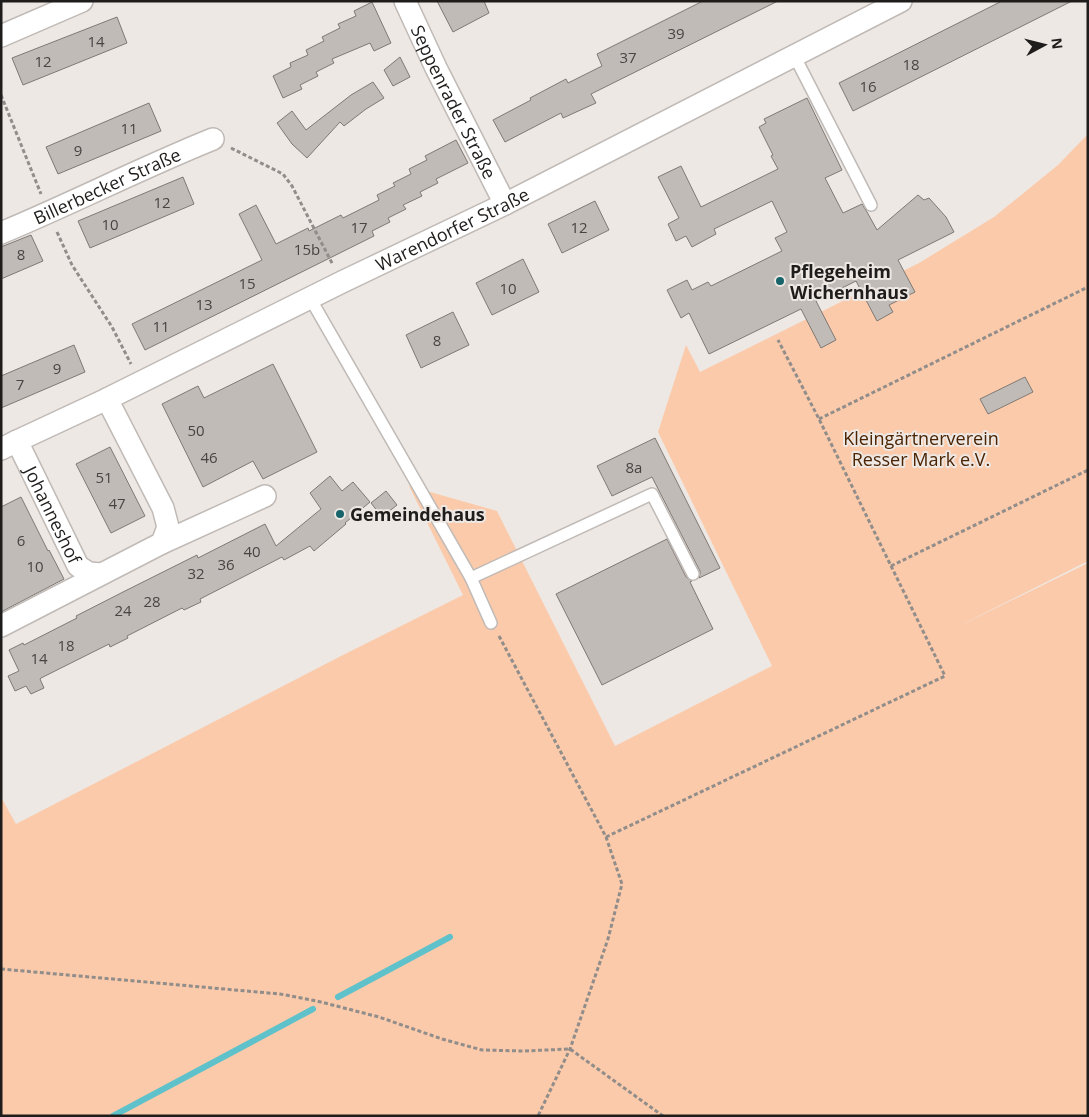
<svg xmlns="http://www.w3.org/2000/svg" width="1089" height="1117" font-family="'Open Sans',sans-serif">
	<style>
		.green { fill: #fbcaaa }
		.lines { fill: none; stroke-linecap: round; stroke-linejoin: round }
		.stream { stroke: #5fc2ca; stroke-width: 6 }
		.building { fill: #c1bbb7; stroke: #7e7975 }
		.service-casing { stroke: #c0bab6; stroke-width: 14 }
		.minor-casing { stroke: #c0bab6; stroke-width: 24 }
		.path { stroke: #918d8a; stroke-width: 3; stroke-dasharray: 4 2.5; stroke-linecap: butt }
		.service { stroke: #fff; stroke-width: 11 }
		.minor { stroke: #fff; stroke-width: 21 }
		.poi-dot { fill: #17656b; stroke: #eee8e4; stroke-width: 2 }
		.labels { text-anchor: middle; dominant-baseline: central; stroke-width: 4; stroke-linejoin: round; paint-order: stroke }
		.number-label { font-size: 15px; fill: #484443 }
		.street-label { font-size: 18px; fill: #1f1d1c; stroke: #eee8e4 }
		.poi-label { font-size: 18px; font-weight: bold; fill: #1f1d1c; stroke: #eee8e4; text-anchor: start }
		.park-label { font-size: 18px; fill: #4b2402; stroke: #eee8e4 }
	</style>
	<rect width="100%" height="100%" fill="#eee8e4"/>
	<!-- green -->
	<polygon class="green" points="1088,134 1088,561 949,631 1088,563 1088,1116 1,1116 1,797 16,824 343,655 463,595 409,486 497,511 615,746 772,666 658,432 686,345 700,372 919,263 994,217 1058,165"/>
	<g class="lines">
		<!-- stream -->
		<g class="stream">
			<polyline points="338,997 450,937"/>
			<polyline points="113,1116 313,1009"/>
		</g>
	</g>
	<!-- building -->
	<g class="building">
		<polygon points="437,1 484,1 489,13 453,32"/>
		<polygon points="703,1 778,1 591,94 596,103 563,118 561,113 505,142 493,120 531,100 530,98 566,79 568,83 602,66 597,54"/>
		<polygon points="1002,1 1072,1 853,111 839,83"/>
		<polygon points="372,2 391,43 374,51 370,43 332,59 334,63 316,72 318,76 300,85 302,89 283,98 273,76 291,67 290,63 308,55 306,50 324,41 322,37 340,28 338,24 356,16 354,11"/>
		<polygon points="117,17 127,43 23,85 12,58"/>
		<polygon points="400,57 410,77 393,86 384,70"/>
		<polygon points="373,82 384,98 366,109 344,126 340,122 307,158 292,144 277,123 292,111 306,130 351,95"/>
		<polygon points="807,98 842,170 825,178 843,213 862,204 867,212 877,230 918,195 924,200 929,198 946,217 954,232 898,260 915,292 889,305 893,312 877,321 856,281 816,301 836,340 821,348 801,309 709,354 689,313 681,318 667,290 687,280 692,290 708,282 711,286 782,251 775,238 787,232 772,201 714,229 716,234 692,247 686,236 676,241 668,224 679,218 658,177 681,166 701,207 778,169 771,156 773,155 759,127 766,123 764,119"/>
		<polygon points="149,103 161,131 58,174 46,147"/>
		<polygon points="456,140 468,163 436,179 438,183 420,192 422,196 403,205 406,209 388,218 390,222 372,231 374,236 145,350 132,324 262,260 239,214 256,205 276,244 308,228 309,231 341,215 343,218 379,200 377,195 395,186 393,183 411,174 409,169 427,160 425,156"/>
		<polygon points="183,177 194,204 90,248 78,221"/>
		<polygon points="595,201 609,230 562,253 548,224"/>
		<polygon points="31,235 43,261 1,279 1,247"/>
		<polygon points="523,259 539,292 492,315 476,283"/>
		<polygon points="453,312 469,345 421,368 406,335"/>
		<polygon points="74,345 85,372 1,408 1,376"/>
		<polygon points="273,364 317,452 263,479 253,461 203,487 162,404 198,386 204,398"/>
		<polygon points="1025,377 1033,392 988,414 980,399"/>
		<polygon points="655,438 720,568 699,578 700,574 700,571 652,477 612,496 597,466"/>
		<polygon points="110,447 145,516 111,533 76,464"/>
		<polygon points="330,476 342,491 353,482 370,502 345,523 346,524 314,551 310,546 284,560 282,557 200,599 201,602 184,610 182,608 127,636 128,638 110,647 109,644 41,678 40,679 44,688 31,694 26,686 15,691 8,676 19,671 9,650 23,643 24,645 77,618 76,616 123,592 197,555 198,558 265,524 276,546 321,509 310,493"/>
		<polygon points="386,491 397,505 382,517 371,503"/>
		<polygon points="21,497 48,551 49,550 64,579 1,612 1,507"/>
		<polygon points="667,539 686,577 692,581 690,582 713,629 602,685 556,594"/>
	</g>
	<g class="lines">
		<!-- service casing -->
		<g class="service-casing">
			<g id="service">
				<polyline points="794,55 871,205"/>
				<polyline points="310,298 471,578 491,623"/>
				<polyline points="471,578 652,494 693,574"/>
			</g>
		</g>
		<!-- minor casing -->
		<g class="minor-casing">
			<g id="minor">
				<path id="s1" d="M405 1 436 68 505 204"/>
				<polyline points="1,36 82,1"/>
				<path id="s2" d="M1 233C73 203 141 168 213 139"/>
				<path id="s3" d="M17 441 78 566 89 573 101 574"/>
				<path id="s4" d="M1 449 17 441 107 399 342 282 505 204 901 1"/>
				<polyline points="162,543 265,496"/>
				<polyline points="1,626 162,543 168,527 163,508 107,399"/>
			</g>
		</g>
		<!-- path -->
		<g class="path">
			<polyline points="1,95 41,194"/>
			<polyline points="231,148 283,174 292,186 333,265"/>
			<polyline points="57,232 72,265 112,327 131,364"/>
			<polyline points="819,419 1088,287"/>
			<polyline points="891,566 1088,470"/>
			<polyline points="499,636 606,837 622,884 608,939 570,1049 538,1116"/>
			<polyline points="606,837 945,676 819,419 778,340"/>
			<polyline points="1,969 280,994 317,1001 379,1017 442,1039 482,1050 523,1051 570,1049 663,1116"/>
		</g>
		<!-- service -->
		<use href="#service" class="service"/>
		<!-- minor -->
		<use href="#minor" class="minor"/>
	</g>
	<!-- markers -->
	<g class="poi-dot">
		<circle cx="780" cy="281" r="5"/>
		<circle cx="340" cy="514" r="5"/>
	</g>
	<g class="labels">
		<!-- number labels -->
		<g class="number-label">
			<text x="676" y="33">39</text>
			<text x="96" y="41">14</text>
			<text x="628" y="57">37</text>
			<text x="43" y="61">12</text>
			<text x="911" y="64">18</text>
			<text x="868" y="86">16</text>
			<text x="129" y="128">11</text>
			<text x="78" y="150">9</text>
			<text x="162" y="202">12</text>
			<text x="110" y="224">10</text>
			<text x="359" y="227">17</text>
			<text x="579" y="227">12</text>
			<text x="307" y="249">15b</text>
			<text x="21" y="254">8</text>
			<text x="247" y="283">15</text>
			<text x="508" y="288">10</text>
			<text x="204" y="304">13</text>
			<text x="161" y="326">11</text>
			<text x="437" y="340">8</text>
			<text x="57" y="368">9</text>
			<text x="20" y="384">7</text>
			<text x="196" y="430">50</text>
			<text x="209" y="457">46</text>
			<text x="634" y="467">8a</text>
			<text x="104" y="477">51</text>
			<text x="117" y="503">47</text>
			<text x="21" y="540">6</text>
			<text x="252" y="551">40</text>
			<text x="226" y="564">36</text>
			<text x="35" y="566">10</text>
			<text x="196" y="573">32</text>
			<text x="152" y="601">28</text>
			<text x="123" y="610">24</text>
			<text x="66" y="645">18</text>
			<text x="39" y="658">14</text>
		</g>
		<!-- street labels -->
		<g class="street-label">
			<text stroke="none"><textPath href="#s1" startOffset="112">Seppenrader Straße</textPath></text>
			<text stroke="none"><textPath href="#s2" startOffset="116">Billerbecker Straße</textPath></text>
			<text stroke="none"><textPath href="#s4" startOffset="502">Warendorfer Straße</textPath></text>
			<text stroke="none"><textPath href="#s3" startOffset="82">Johanneshof</textPath></text>
		</g>
		<!-- poi labels -->
		<g class="poi-label">
			<text x="790" y="271">Pflegeheim<tspan x="790" dy="21">Wichernhaus</tspan></text>
			<text x="350" y="514">Gemeindehaus</text>
		</g>
		<!-- park labels -->
		<g class="park-label">
			<text x="921" y="438">Kleingärtnerverein<tspan x="921" dy="21">Resser Mark e.V.</tspan></text>
		</g>
	</g>
	<!-- border -->
	<rect width="1089" height="1117" fill="none" stroke="#1f1d1c" stroke-width="5"/>
	<!-- north arrow -->
	<g transform="translate(1044 45) rotate(83)" stroke="#eee8e4" stroke-width="4" paint-order="stroke">
	<path d="M0-4L9 19L0 12L-9 19Z" fill="#1f1d1c"/>
	<text y="-8" font-size="14" font-weight="bold" text-anchor="middle" fill="#1f1d1c">N</text>
	</g>
</svg>
